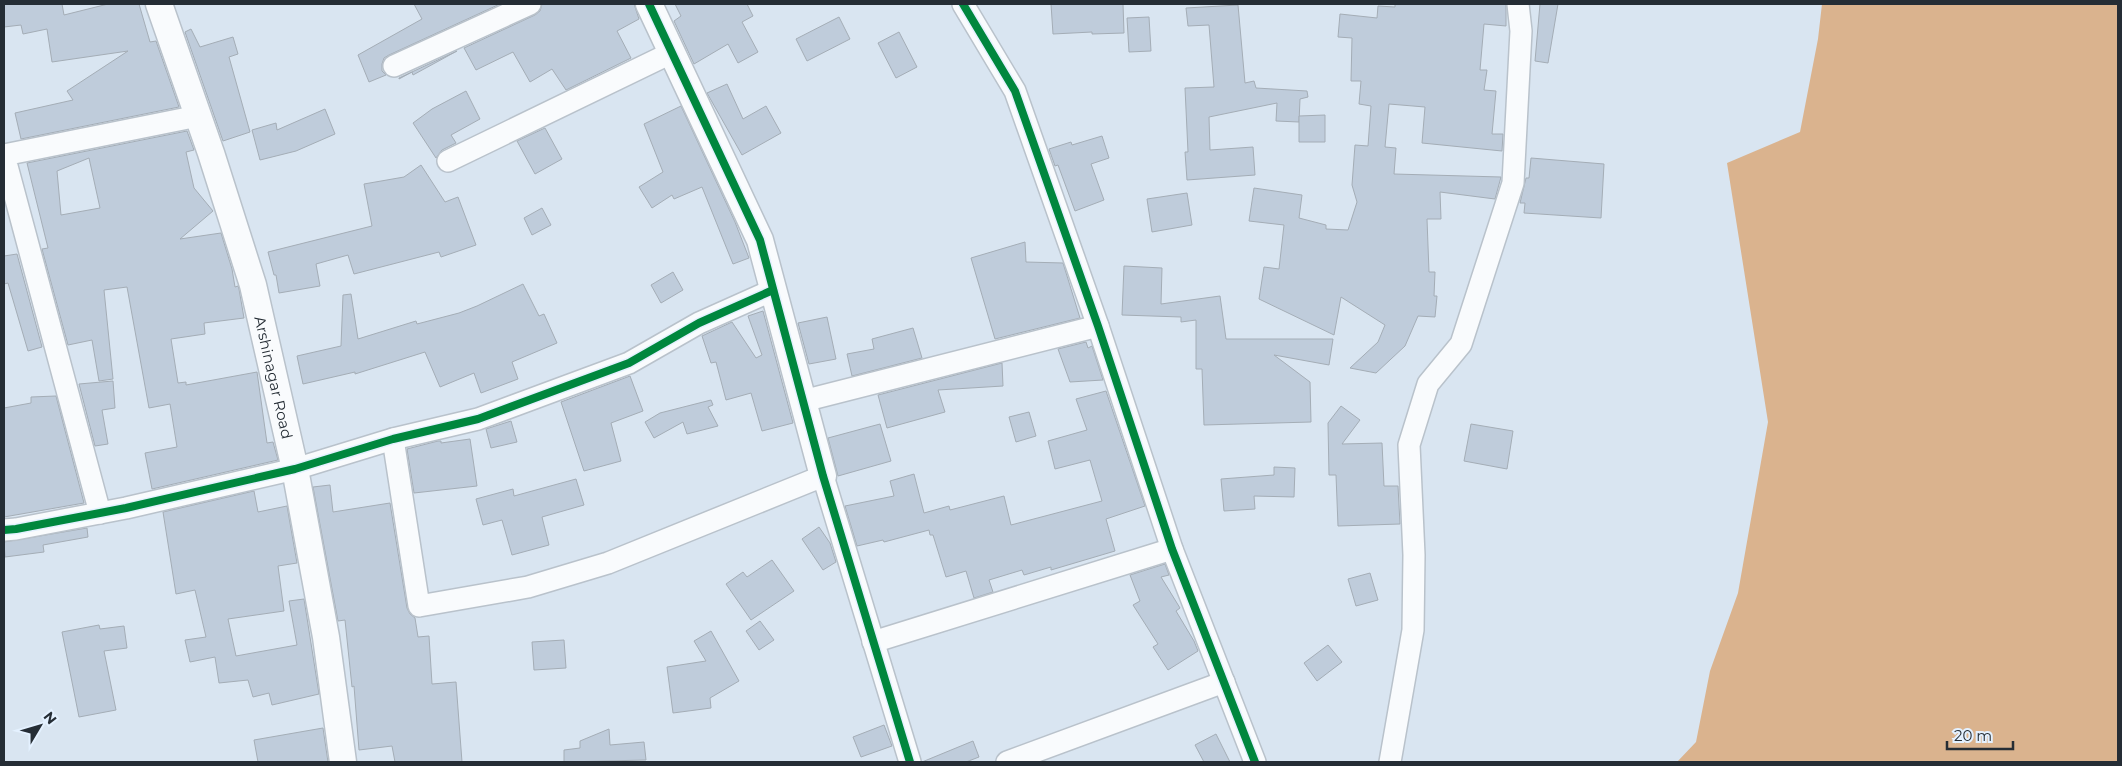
<svg xmlns="http://www.w3.org/2000/svg" width="2122" height="766" font-family="Montserrat,sans-serif">
	<style>
		.water { fill: #dab38e }
		.building { fill: #bfccdb; stroke: #a4adb6; fill-rule: evenodd }
		.lines { fill: none; stroke-linecap: round; stroke-linejoin: round }
		.minor-casing { stroke: #b9c2cb; stroke-width: 24 }
		.tertiary-casing { stroke: #b9c2cb; stroke-width: 29 }
		.minor { stroke: #f9fbfd; stroke-width: 21 }
		.tertiary { stroke: #f9fbfd; stroke-width: 26 }
		.cycleway-casing { stroke: #e4f1ff; stroke-width: 11 }
		.cycleway { stroke: #00873e; stroke-width: 8 }
		.labels { text-anchor: middle; dominant-baseline: central; stroke-width: 4; stroke-linejoin: round; paint-order: stroke }
		.street-label { font-size: 15px; fill: #252d35; stroke: #e4f1ff }
	</style>
	<rect width="100%" height="100%" fill="#d9e5f1"/>
	<!-- water -->
	<polygon class="water" points="1822,4 2118,4 2118,762 1677,762 1696,742 1710,671 1738,593 1768,422 1727,163 1800,132 1818,39"/>
	<!-- building -->
	<g class="building">
		<polygon points="4,4 62,4 64,15 108,4 139,4 150,42 156,41 179,107 21,139 15,113 73,100 67,91 128,51 52,62 47,29 23,34 21,25 4,27"/>
		<polygon points="414,4 500,4 389,55 384,58 382,64 382,71 386,75 369,82 358,55 422,19"/>
		<polygon points="542,4 634,4 639,19 617,31 631,58 566,90 552,69 530,82 513,52 476,70 464,48 535,15 540,11"/>
		<polygon points="675,4 747,4 753,16 742,22 758,52 738,63 728,44 694,64 674,21 681,16"/>
		<polygon points="1051,4 1123,4 1124,33 1092,34 1092,32 1053,34"/>
		<polygon points="1395,4 1506,4 1506,26 1484,24 1480,70 1487,70 1484,90 1496,91 1492,134 1503,134 1502,151 1422,143 1425,107 1389,104 1385,147 1396,148 1394,174 1501,177 1495,199 1440,192 1441,219 1427,219 1429,272 1435,272 1434,296 1437,296 1435,317 1418,316 1405,346 1376,373 1350,368 1378,342 1385,325 1341,297 1334,335 1259,299 1264,267 1279,269 1284,225 1249,221 1254,188 1302,195 1299,218 1326,225 1326,229 1348,230 1357,202 1352,185 1355,145 1368,146 1371,106 1359,104 1361,81 1351,81 1352,38 1338,37 1340,14 1377,18 1378,6 1395,7"/>
		<polygon points="1540,4 1558,4 1548,63 1535,61"/>
		<polygon points="1238,5 1245,83 1254,81 1256,88 1307,91 1308,97 1300,99 1299,122 1276,121 1277,103 1209,117 1210,150 1253,147 1255,175 1187,180 1185,152 1188,152 1185,88 1214,87 1209,25 1188,26 1186,8"/>
		<polygon points="839,17 850,39 807,61 796,39"/>
		<polygon points="1149,17 1151,51 1129,52 1127,18"/>
		<polygon points="191,29 200,47 233,37 238,54 229,57 250,132 223,141 185,32"/>
		<polygon points="899,32 917,67 896,78 878,43"/>
		<polygon points="457,51 413,75 412,72 399,79 399,78"/>
		<polygon points="727,84 743,119 766,106 781,133 742,155 707,93"/>
		<polygon points="466,91 480,119 451,135 456,143 442,150 436,158 413,123 432,109"/>
		<polygon points="681,106 735,222 749,258 733,264 702,187 674,199 672,195 652,208 639,187 663,172 644,124"/>
		<polygon points="325,109 335,134 296,151 260,160 252,130 276,123 277,130"/>
		<polygon points="1325,115 1325,142 1299,142 1299,116"/>
		<polygon points="545,128 562,159 535,174 517,141"/>
		<path d="M187 131 194 150 186 152 194 188 213 211 180 239 221 233 232 269 235 287 238 286 239 289 244 318 204 323 205 334 171 339 178 383 186 382V385L257 372 267 443 273 442 278 460 152 489 145 453 177 447 170 404 149 408 127 287 104 290 113 379 99 381 92 340 68 345 42 249 48 248 27 163ZM89 158 100 208 61 215 57 171Z"/>
		<polygon points="1102,136 1109,158 1091,164 1104,200 1075,211 1058,165 1055,166 1049,149 1071,142 1072,145"/>
		<polygon points="1531,158 1604,164 1601,218 1524,213 1525,203 1520,203 1526,178 1529,178"/>
		<polygon points="421,165 445,202 458,197 476,245 441,257 439,252 354,274 348,255 316,264 320,286 279,293 276,275 274,275 268,252 372,226 364,184 404,177"/>
		<polygon points="1187,193 1192,225 1152,232 1147,199"/>
		<polygon points="542,208 551,225 532,235 524,218"/>
		<polygon points="1025,242 1026,262 1063,263 1080,318 995,339 971,258"/>
		<polygon points="17,254 42,347 28,351 8,283 4,284 4,256"/>
		<polygon points="1124,266 1162,268 1161,304 1220,296 1226,339 1333,339 1329,365 1274,355 1310,382 1311,422 1204,425 1202,369 1196,369 1196,320 1181,322 1181,317 1122,315"/>
		<polygon points="673,272 683,290 661,303 651,285"/>
		<polygon points="523,284 539,316 544,314 557,343 512,362 518,379 481,393 474,373 440,387 425,352 355,374 355,372 303,384 297,356 341,346 343,295 351,294 358,339 416,321 417,324 459,313 477,306"/>
		<polygon points="763,311 793,423 762,431 751,393 726,400 716,362 711,363 702,336 732,322 756,358 762,355 748,316"/>
		<polygon points="827,317 836,359 809,364 798,323"/>
		<polygon points="913,328 922,358 852,376 847,354 874,349 872,339"/>
		<polygon points="1086,342 1088,348 1092,346 1103,380 1070,382 1058,349"/>
		<polygon points="1002,363 1003,386 938,390 945,412 887,428 878,395"/>
		<polygon points="630,376 643,411 611,423 621,461 584,471 561,402"/>
		<polygon points="113,381 115,408 102,410 108,444 95,446 79,384"/>
		<polygon points="1106,391 1145,506 1106,519 1115,551 1051,570 1051,567 1024,575 1022,570 989,580 993,592 974,598 966,571 946,577 933,535 930,535 929,530 884,542 883,540 857,546 845,506 894,496 890,481 914,474 924,513 949,506 950,510 1004,496 1011,525 1102,501 1090,460 1055,469 1048,441 1087,430 1076,399"/>
		<polygon points="56,396 84,503 4,517 4,408 31,403 31,397"/>
		<polygon points="711,400 713,405 708,407 718,426 687,434 683,422 654,438 645,422 660,413"/>
		<polygon points="1341,406 1360,420 1342,444 1382,443 1384,486 1398,486 1400,524 1338,526 1336,475 1329,475 1328,423"/>
		<polygon points="1029,412 1036,436 1016,442 1009,417"/>
		<polygon points="511,421 517,442 491,448 486,429"/>
		<polygon points="880,424 891,461 838,476 828,438"/>
		<polygon points="1471,424 1513,431 1507,469 1464,461"/>
		<polygon points="470,439 477,486 414,493 407,449 438,441 441,441 441,443"/>
		<polygon points="1274,467 1295,468 1294,497 1254,496 1255,509 1224,511 1221,479 1274,475"/>
		<polygon points="576,479 584,505 542,517 549,545 512,555 502,520 483,525 476,499 513,489 514,496"/>
		<polygon points="330,485 333,512 390,503 407,608 410,614 415,618 418,637 429,636 432,684 456,682 462,762 395,762 392,746 359,750 354,686 352,687 345,620 338,621 313,487"/>
		<polygon points="254,491 258,512 287,506 297,563 278,566 284,611 228,619 236,656 297,645 289,601 304,599 319,694 272,705 269,693 253,697 248,680 219,683 215,657 190,662 185,640 206,637 195,590 176,594 163,512"/>
		<polygon points="819,527 830,543 836,562 823,570 802,539"/>
		<polygon points="87,528 88,537 43,545 44,552 5,557 4,542"/>
		<polygon points="772,560 794,591 751,620 726,584 743,572 747,577"/>
		<polygon points="1165,564 1169,575 1161,577 1180,608 1176,611 1194,641 1198,651 1168,670 1153,647 1158,644 1133,605 1140,601 1130,575"/>
		<polygon points="1370,573 1378,600 1356,606 1348,579"/>
		<polygon points="760,621 774,640 759,650 746,631"/>
		<polygon points="99,625 100,629 124,626 127,648 104,651 116,710 79,717 62,632"/>
		<polygon points="711,631 739,681 710,698 711,708 673,713 667,667 706,661 694,641"/>
		<polygon points="564,640 566,668 534,670 532,642"/>
		<polygon points="1328,645 1342,662 1317,681 1304,663"/>
		<polygon points="884,725 892,746 861,757 853,737"/>
		<polygon points="323,728 328,762 258,762 254,740"/>
		<polygon points="609,729 610,745 644,742 646,760 564,762 564,750 580,748 580,741"/>
		<polygon points="1216,734 1230,762 1204,762 1195,745"/>
		<polygon points="973,741 979,757 966,762 922,762"/>
	</g>
	<g class="lines">
		<!-- minor casing -->
		<g class="minor-casing">
			<g id="minor">
				<polyline points="963,4 1015,91 1098,326 1172,549 1255,762"/>
				<polyline points="394,66 530,4"/>
				<polyline points="448,161 673,52"/>
				<polyline points="803,401 1098,326"/>
				<polyline points="393,439 419,606 528,587 608,563 823,476 910,762"/>
				<polyline points="100,513 4,155 198,116"/>
				<polyline points="4,530 16,529 126,508 295,469 393,439 478,419 629,363 699,323 773,290"/>
				<polyline points="873,642 1172,549"/>
				<polyline points="1007,762 1224,682"/>
				<polyline points="1390,762 1413,630 1414,555 1409,445 1428,384 1461,344 1513,183 1521,31 1518,4"/>
			</g>
		</g>
		<!-- tertiary casing -->
		<g class="tertiary-casing">
			<g id="tertiary">
				<path id="s1" d="M159 4 211 153 253 285 295 469 326 637 343 762"/>
				<polyline points="649,4 760,240 823,476"/>
			</g>
		</g>
		<!-- minor -->
		<use href="#minor" class="minor"/>
		<!-- tertiary -->
		<use href="#tertiary" class="tertiary"/>
		<!-- cycleway casing -->
		<g class="cycleway-casing">
			<g id="cycleway">
				<polyline points="649,4 760,240 823,476 910,762"/>
				<polyline points="963,4 1015,91 1098,326 1172,549 1255,762"/>
				<polyline points="4,530 16,529 126,508 295,469 393,439 478,419 629,363 699,323 773,290"/>
			</g>
		</g>
		<!-- cycleway -->
		<use href="#cycleway" class="cycleway"/>
	</g>
	<g class="labels">
		<!-- street labels -->
		<g class="street-label">
			<text stroke="none"><textPath href="#s1" startOffset="391">Arshinagar Road</textPath></text>
		</g>
	</g>
	<!-- border -->
	<rect width="2122" height="766" fill="none" stroke="#252d35" stroke-width="10"/>
	<!-- north arrow -->
	<g transform="translate(40 726) rotate(52)" stroke="#e4f1ff" stroke-width="4" paint-order="stroke">
	<path d="M0-4L9 19L0 12L-9 19Z" fill="#252d35"/>
	<text y="-8" font-size="14" font-weight="bold" text-anchor="middle" fill="#252d35">N</text>
	</g>
	<!-- scale -->
	<path d="M1947 741v8h66v-8" fill="none" stroke="#252d35" stroke-width="2.5"/>
	<text x="1954" y="741" font-size="15" fill="#252d35" stroke="#e4f1ff" stroke-width="4" paint-order="stroke">20 m</text>
</svg>
